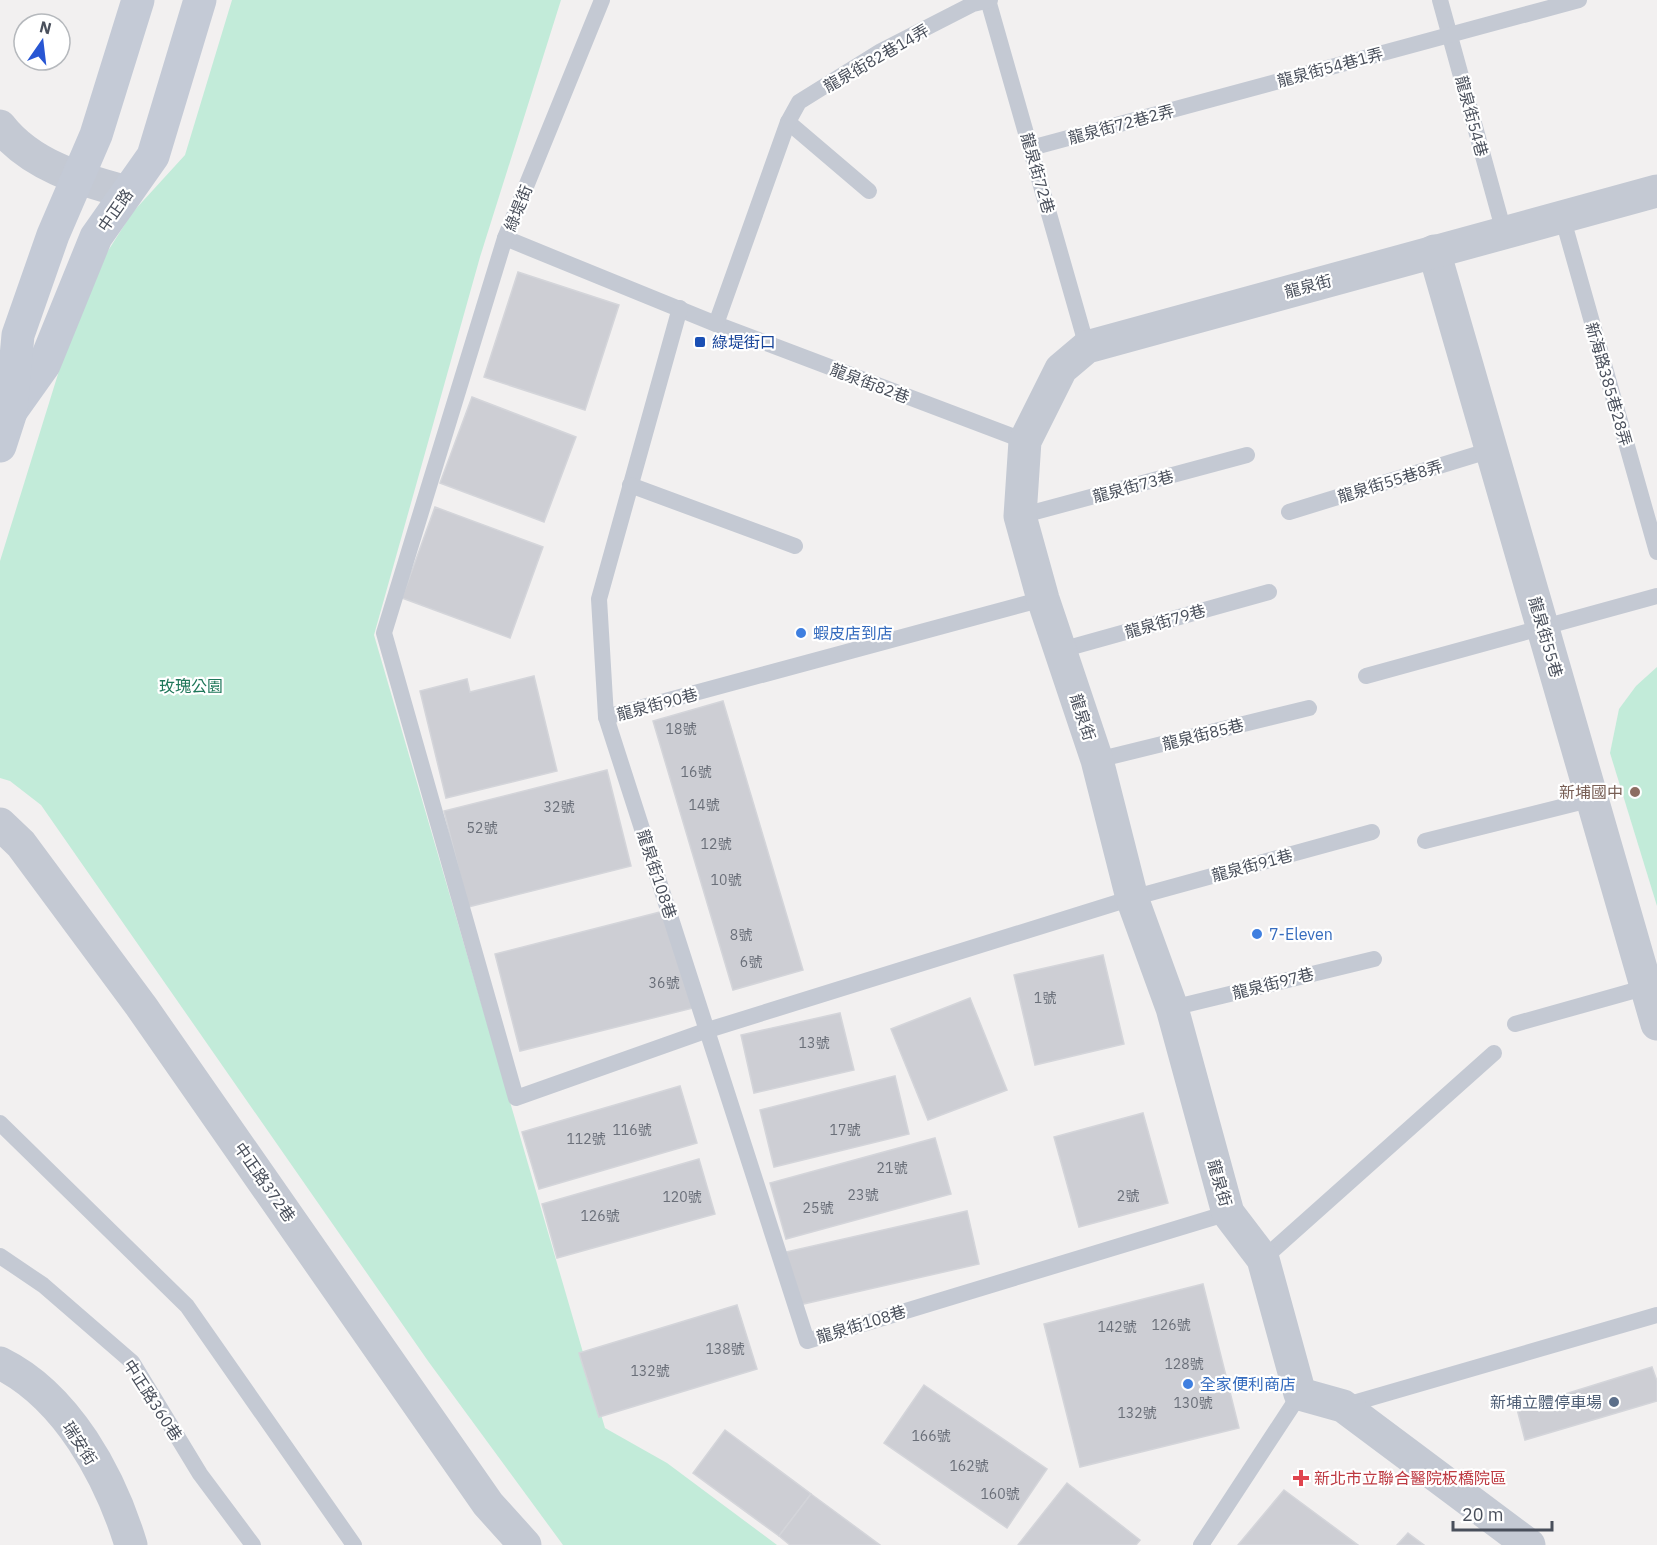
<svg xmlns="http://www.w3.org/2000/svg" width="1657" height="1545" font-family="'IBM Plex Sans','Noto Sans TC',sans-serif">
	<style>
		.green { fill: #c2ebd9 }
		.building { fill: #cdced4; stroke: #d4d5da; stroke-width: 1.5 }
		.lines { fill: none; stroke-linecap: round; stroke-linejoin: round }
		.service { stroke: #c4c9d3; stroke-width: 16 }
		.minor { stroke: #c4c9d3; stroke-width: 33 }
		.secondary { stroke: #c4cad6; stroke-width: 33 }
		.transit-dot { fill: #1a4fb4; stroke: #fff; stroke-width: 2 }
		.shop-dot { fill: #3f7fe0; stroke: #fff; stroke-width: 2 }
		.education-dot { fill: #8d6e63; stroke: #fff; stroke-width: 2 }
		.service-dot { fill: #5c6f8a; stroke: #fff; stroke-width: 2 }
		.health-dot { fill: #e0444e; stroke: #fff; stroke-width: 2 }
		.labels { text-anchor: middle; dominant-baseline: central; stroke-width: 4.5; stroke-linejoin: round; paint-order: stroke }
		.number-label { font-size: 14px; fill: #6a6f79 }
		.street-label { font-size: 16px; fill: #494f5b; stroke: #fff }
		.transit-label { font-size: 16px; fill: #164399; stroke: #fff; text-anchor: start }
		.shop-label { font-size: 16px; fill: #366cbe; stroke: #fff; text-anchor: start }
		.park-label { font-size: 16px; fill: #1f775a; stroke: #fff }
		.education-label { font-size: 16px; fill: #785e54; stroke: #fff; text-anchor: end }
		.service-label { font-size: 16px; fill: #4e5e75; stroke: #fff; text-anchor: end }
		.health-label { font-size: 16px; fill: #be3a42; stroke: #fff; text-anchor: start }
	</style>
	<rect width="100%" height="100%" fill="#f2f0f0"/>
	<!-- green -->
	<g class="green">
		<polygon points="232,0 561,0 480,257 374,635 605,1428 667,1463 777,1545 563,1545 428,1361 41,805 10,781 0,778 0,561 85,287 132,213 185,155"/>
		<polygon points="1657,667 1657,906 1610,753 1619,709 1636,686"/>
	</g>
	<!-- building -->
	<g class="building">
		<polygon points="518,272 619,305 585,410 484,377"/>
		<polygon points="472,397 576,437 544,522 440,483"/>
		<polygon points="435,507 543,547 510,638 402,598"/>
		<polygon points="534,676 557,771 446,798 420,691 467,679 470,692"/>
		<polygon points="723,701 803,970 733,990 653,721"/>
		<polygon points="607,770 631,866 468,907 444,811"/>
		<polygon points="668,910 693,1008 520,1051 495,954"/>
		<polygon points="1103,955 1124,1044 1035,1065 1014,975"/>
		<polygon points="970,998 1007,1090 928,1120 891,1029"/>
		<polygon points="840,1013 854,1070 754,1093 741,1035"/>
		<polygon points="895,1076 909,1134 774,1167 760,1110"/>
		<polygon points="680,1086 697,1143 539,1189 522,1132"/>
		<polygon points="1143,1113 1168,1203 1079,1227 1054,1137"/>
		<polygon points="935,1138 951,1194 786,1239 770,1183"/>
		<polygon points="699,1159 715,1214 557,1258 542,1204"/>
		<polygon points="967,1211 979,1264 799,1305 786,1252"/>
		<polygon points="1203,1284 1239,1428 1080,1467 1044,1324"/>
		<polygon points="737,1305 757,1369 599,1417 579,1353"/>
		<polygon points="1652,1367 1657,1381 1657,1401 1525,1440 1517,1409"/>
		<polygon points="924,1385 1047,1469 1007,1528 884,1443"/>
		<polygon points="725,1430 811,1494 779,1536 693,1473"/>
		<polygon points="1067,1483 1140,1540 1136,1545 1018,1545"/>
		<polygon points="1284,1490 1358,1545 1238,1545"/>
		<polygon points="811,1494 880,1545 790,1545 779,1536"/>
		<polygon points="1408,1533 1424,1545 1397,1545"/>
	</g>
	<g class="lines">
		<!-- service -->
		<g class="service">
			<polyline points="602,0 505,238 716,324 1025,441"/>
			<polyline points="988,0 1087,347"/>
			<polyline points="1440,0 1504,232"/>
			<polyline points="788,122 869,191"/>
			<polyline points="1031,148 1579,0"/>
			<polyline points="1562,216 1657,552"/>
			<polyline points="505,238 384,633 516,1098 708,1030 1132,898 1372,832"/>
			<polyline points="680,308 599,599 606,717 1043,599"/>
			<polyline points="716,324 788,122 799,102 881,51 973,4 990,0"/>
			<polyline points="630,485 795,546"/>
			<polyline points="1289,512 1491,450"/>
			<polyline points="1020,516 1247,455"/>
			<polyline points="1061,650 1269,592"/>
			<polyline points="1366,676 1657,596"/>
			<polyline points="606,717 807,1341 1228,1213"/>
			<polyline points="1097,760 1309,708"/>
			<polyline points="1425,841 1593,799"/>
			<polyline points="1172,1008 1374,959"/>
			<polyline points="1515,1024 1647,987"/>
			<polyline points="0,1123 187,1306 354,1545"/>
			<polyline points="0,1256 43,1285 132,1362 200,1474 253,1545"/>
			<polyline points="1263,1259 1494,1053"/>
			<polyline points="1343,1406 1657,1315"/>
			<polyline points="1201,1545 1300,1394"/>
		</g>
		<!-- minor -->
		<g class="minor">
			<path d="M0 126C30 165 81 180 127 192"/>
			<polyline points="1434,251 1657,1024"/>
			<polyline points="0,824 21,844 141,1006 488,1504 525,1545"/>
			<path d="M0 1363C67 1396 110 1476 131 1545"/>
			<polyline points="1529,1545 1343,1406 1300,1394 1263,1259 1228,1213 1172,1008 1132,898 1097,760 1043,599 1020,516 1025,441 1061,369 1087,347 1657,191"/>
		</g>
		<!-- secondary -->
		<g class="secondary">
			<polyline points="12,410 44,365 96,237 153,156 200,0"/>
			<polyline points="0,446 11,412 18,335 53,235 96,135 138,0"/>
		</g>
	</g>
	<!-- markers -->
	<rect class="transit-dot" x="694" y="336" width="12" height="12" rx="3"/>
	<g class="shop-dot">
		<circle cx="801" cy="633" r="6"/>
		<circle cx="1257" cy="934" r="6"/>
		<circle cx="1188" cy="1384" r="6"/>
	</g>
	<circle class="education-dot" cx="1635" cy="792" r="6"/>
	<circle class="service-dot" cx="1614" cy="1402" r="6"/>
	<path class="health-dot" d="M1298 1469h6v6h6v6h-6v6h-6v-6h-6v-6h6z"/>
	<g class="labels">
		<!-- number labels -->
		<g class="number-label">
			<text x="681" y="729">18號</text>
			<text x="696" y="772">16號</text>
			<text x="704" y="805">14號</text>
			<text x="559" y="807">32號</text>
			<text x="482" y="828">52號</text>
			<text x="716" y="844">12號</text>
			<text x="726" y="880">10號</text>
			<text x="741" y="935">8號</text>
			<text x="751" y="962">6號</text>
			<text x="664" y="983">36號</text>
			<text x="1045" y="998">1號</text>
			<text x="814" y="1043">13號</text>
			<text x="632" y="1130">116號</text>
			<text x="845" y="1130">17號</text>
			<text x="586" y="1139">112號</text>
			<text x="892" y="1168">21號</text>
			<text x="863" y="1195">23號</text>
			<text x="1128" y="1196">2號</text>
			<text x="682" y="1197">120號</text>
			<text x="818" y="1208">25號</text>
			<text x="600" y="1216">126號</text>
			<text x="1171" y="1325">126號</text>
			<text x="1117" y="1327">142號</text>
			<text x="725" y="1349">138號</text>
			<text x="1184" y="1364">128號</text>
			<text x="650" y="1371">132號</text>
			<text x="1193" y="1403">130號</text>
			<text x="1137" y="1413">132號</text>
			<text x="931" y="1436">166號</text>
			<text x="969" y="1466">162號</text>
			<text x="1000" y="1494">160號</text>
		</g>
		<!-- street labels -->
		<g class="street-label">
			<text transform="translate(876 58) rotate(-30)">龍泉街82巷14弄</text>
			<text transform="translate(1330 67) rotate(-15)">龍泉街54巷1弄</text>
			<text transform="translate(1472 116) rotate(75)">龍泉街54巷</text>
			<text transform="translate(1121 124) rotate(-15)">龍泉街72巷2弄</text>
			<text transform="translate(1038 173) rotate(74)">龍泉街72巷</text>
			<text transform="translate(518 208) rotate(-68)">綠堤街</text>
			<text transform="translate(115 210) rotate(-55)">中正路</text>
			<text transform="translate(1308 286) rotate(-15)">龍泉街</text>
			<text transform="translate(870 383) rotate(21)">龍泉街82巷</text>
			<text transform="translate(1609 384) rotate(74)">新海路385巷28弄</text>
			<text transform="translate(1390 481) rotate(-17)">龍泉街55巷8弄</text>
			<text transform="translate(1133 486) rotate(-15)">龍泉街73巷</text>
			<text transform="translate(1165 621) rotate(-16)">龍泉街79巷</text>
			<text transform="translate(1546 637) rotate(74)">龍泉街55巷</text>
			<text transform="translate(657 704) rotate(-15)">龍泉街90巷</text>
			<text transform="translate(1083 717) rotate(72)">龍泉街</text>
			<text transform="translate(1203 734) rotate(-14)">龍泉街85巷</text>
			<text transform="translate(1252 865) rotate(-15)">龍泉街91巷</text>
			<text transform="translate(657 874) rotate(72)">龍泉街108巷</text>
			<text transform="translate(1273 983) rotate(-14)">龍泉街97巷</text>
			<text transform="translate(265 1182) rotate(55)">中正路372巷</text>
			<text transform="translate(1220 1183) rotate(74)">龍泉街</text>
			<text transform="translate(861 1324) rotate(-17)">龍泉街108巷</text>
			<text transform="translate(153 1400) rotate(57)">中正路360巷</text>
			<text transform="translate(80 1443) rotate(57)">瑞安街</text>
		</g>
		<!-- transit labels -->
		<g class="transit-label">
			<text x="712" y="342">綠堤街口</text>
		</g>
		<!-- shop labels -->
		<g class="shop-label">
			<text x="813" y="633">蝦皮店到店</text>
			<text x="1269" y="934">7-Eleven</text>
			<text x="1200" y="1384">全家便利商店</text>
		</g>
		<!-- park labels -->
		<g class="park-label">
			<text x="191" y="686">玫瑰公園</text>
		</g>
		<!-- education labels -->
		<g class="education-label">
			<text x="1623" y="792">新埔國中</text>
		</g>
		<!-- service labels -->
		<g class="service-label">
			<text x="1602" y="1402">新埔立體停車場</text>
		</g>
		<!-- health labels -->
		<g class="health-label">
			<text x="1314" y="1478">新北市立聯合醫院板橋院區</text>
		</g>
	</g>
	<!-- north arrow -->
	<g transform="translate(42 42) rotate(14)"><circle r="28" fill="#ffffff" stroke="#b6b9bd" stroke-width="1.5"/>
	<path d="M0-4.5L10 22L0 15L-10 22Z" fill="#2856d3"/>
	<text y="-9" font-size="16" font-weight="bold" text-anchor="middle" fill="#494f5b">N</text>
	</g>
	<!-- scale -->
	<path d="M1453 1521v9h99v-9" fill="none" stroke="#494f5b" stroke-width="3"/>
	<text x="1462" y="1521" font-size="18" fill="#494f5b" stroke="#ffffff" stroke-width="4.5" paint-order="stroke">20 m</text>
</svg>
